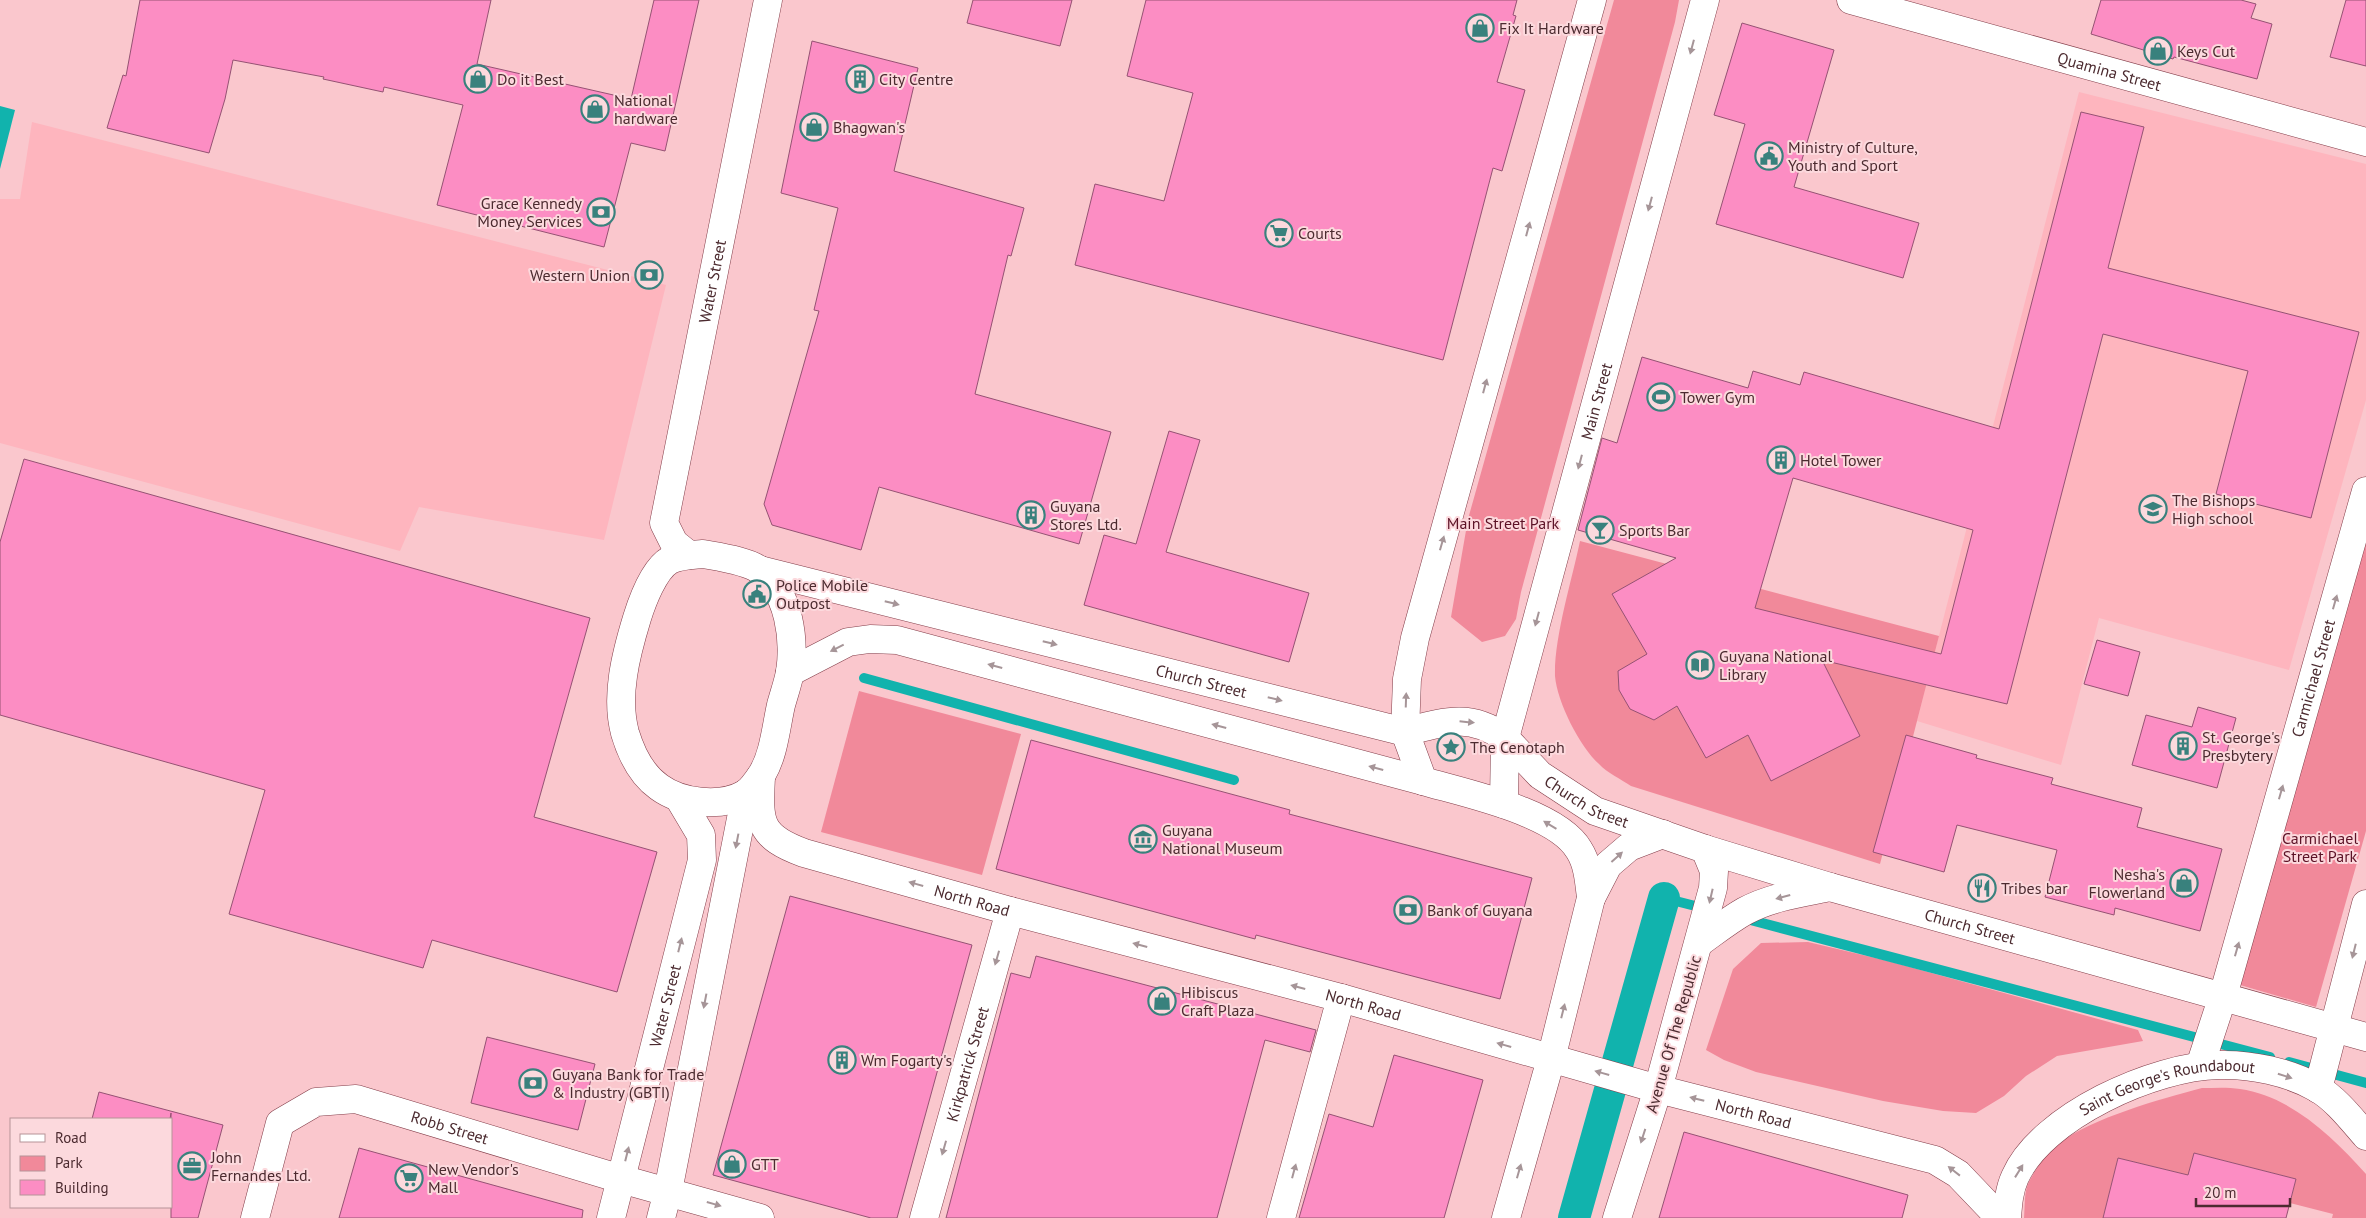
<svg xmlns="http://www.w3.org/2000/svg" width="2366" height="1218" font-family="'PT Sans',sans-serif">
	<style>
		.built { fill: #feb5be }
		.green { fill: #f1899a }
		.water { fill: #11b3ad }
		.lines { fill: none; stroke-linecap: round; stroke-linejoin: round }
		.stream { stroke: #11b3ad; stroke-width: 10 }
		.canal { stroke: #11b3ad; stroke-width: 32 }
		.building { fill: #fc8dc3; stroke: #955273; fill-rule: evenodd }
		.minor-casing { stroke: #833d49; stroke-width: 29 }
		.tertiary-casing { stroke: #833d49; stroke-width: 29 }
		.secondary-casing { stroke: #833d49; stroke-width: 29 }
		.minor { stroke: #fff; stroke-width: 28 }
		.tertiary { stroke: #fff; stroke-width: 28 }
		.secondary { stroke: #fff; stroke-width: 28 }
		.oneway { fill: #a69598 }
		.labels { text-anchor: middle; dominant-baseline: central; stroke-width: 4; stroke-linejoin: round; paint-order: stroke }
		.poi-label { font-size: 16px; fill: #4c2b30; stroke: #fcd9dd; text-anchor: start }
		.street-label { font-size: 16px; fill: #4c2b30; stroke: #fcd9dd }
		.park-label { font-size: 16px; fill: #5c1226; stroke: #fcd9dd }
	</style>
	<rect width="100%" height="100%" fill="#fac7cd"/>
	<!-- built -->
	<g class="built">
		<polygon points="2079,92 2366,164 2366,400 2289,670 2099,618 2061,765 1917,721"/>
		<polygon points="32,122 666,285 604,540 419,507 400,551 0,443 0,199 20,199"/>
	</g>
	<!-- green -->
	<g class="green">
		<polygon points="1614,0 1679,0 1675,22 1521,592 1516,619 1505,636 1482,642 1451,617 1468,519"/>
		<polygon points="2366,539 2366,831 2316,1007 2240,985"/>
		<path d="M1580 541 1939 636 1880 864 1631 786C1621 779 1607 773 1599 764 1580 747 1557 702 1555 676 1554 637 1572 580 1580 541Z"/>
		<polygon points="859,691 1021,734 982,875 821,832"/>
		<polygon points="1808,942 1888,961 2138,1030 2143,1041 2057,1056 2026,1076 2004,1096 1976,1113 1943,1111 1883,1101 1756,1072 1724,1060 1706,1050 1733,969 1761,943"/>
		<path d="M2202 1088C2214 1088 2228 1087 2240 1089 2291 1096 2334 1138 2366 1174V1218H2332L2333 1214 2290 1203 2296 1179 2194 1153 2188 1175 2118 1158 2103 1218H2024C2025 1208 2024 1193 2028 1184 2035 1169 2046 1154 2058 1144 2094 1117 2158 1100 2202 1088Z"/>
	</g>
	<!-- water -->
	<polygon class="water" points="0,106 15,110 0,169"/>
	<g class="lines">
		<!-- stream -->
		<g class="stream">
			<polyline points="864,678 1234,780"/>
			<polyline points="1664,898 1707,909"/>
			<polyline points="1743,918 2270,1057"/>
			<polyline points="2289,1062 2366,1083"/>
		</g>
		<!-- canal -->
		<polyline class="canal" points="1574,1218 1664,898"/>
	</g>
	<!-- building -->
	<g class="building">
		<polygon points="140,0 491,0 477,64 631,99 654,0 699,0 665,151 631,143 604,247 437,205 463,105 384,87 383,92 323,79 324,77 233,60 225,99 209,153 107,128 123,75 126,76"/>
		<polygon points="973,0 1072,0 1060,46 967,23"/>
		<polygon points="1146,0 1517,0 1513,15 1516,16 1497,82 1525,90 1502,171 1493,168 1443,360 1075,265 1095,184 1164,201 1193,93 1127,76"/>
		<polygon points="2101,0 2241,0 2256,4 2251,18 2272,24 2257,79 2174,57 2173,59 2091,34"/>
		<polygon points="2346,0 2366,0 2366,66 2330,57"/>
		<polygon points="1742,23 1834,50 1794,187 1919,223 1903,278 1716,224 1745,124 1714,115"/>
		<polygon points="812,41 918,68 894,171 1024,208 1011,256 1008,255 975,394 1111,432 1079,544 879,487 861,550 772,525 764,504 819,311 814,310 838,208 781,193"/>
		<path d="M2081 112 2144 127 2108 268 2359 332 2311 518 2216 494 2248 371 2103 334 2007 704 1822 660 1860 736 1771 781 1748 735 1706 758 1677 706 1654 720 1630 709 1619 690 1618 671 1647 654 1612 594 1676 558 1578 530 1602 438 1617 443 1642 357 1748 388 1753 371 1800 385 1804 372 1999 429ZM1793 478 1973 530 1941 654 1755 608Z"/>
		<polygon points="1169,431 1200,440 1166,552 1309,593 1289,662 1084,605 1104,535 1136,544"/>
		<polygon points="24,459 590,618 534,817 657,852 617,992 432,940 423,968 229,914 265,790 0,715 0,542"/>
		<polygon points="2097,640 2140,652 2128,696 2084,684"/>
		<polygon points="2198,707 2236,718 2217,788 2132,765 2146,715 2192,727"/>
		<polygon points="1906,735 1977,755 1976,758 2053,778 2051,784 2142,808 2137,827 2222,849 2200,931 2115,908 2114,915 2045,897 2057,850 1957,825 1944,872 1873,852"/>
		<polygon points="1031,740 1290,810 1289,814 1532,878 1500,999 1256,935 1255,939 996,869"/>
		<polygon points="790,896 972,945 897,1218 871,1218 713,1175"/>
		<polygon points="1036,956 1316,1030 1310,1052 1265,1040 1217,1218 946,1218 1011,973 1030,978"/>
		<polygon points="487,1037 595,1064 578,1130 471,1103"/>
		<polygon points="1394,1055 1483,1080 1444,1218 1299,1218 1329,1114 1373,1127"/>
		<polygon points="99,1092 223,1125 198,1218 171,1218 171,1113 170,1119 92,1119"/>
		<polygon points="1684,1132 1908,1195 1902,1218 1659,1218"/>
		<polygon points="359,1148 583,1210 582,1218 339,1218"/>
		<polygon points="2194,1153 2296,1179 2286,1218 2103,1218 2118,1158 2188,1175"/>
	</g>
	<g class="lines">
		<!-- minor casing -->
		<g class="minor-casing">
			<g id="minor">
				<path id="s1" d="M255 1218 280 1123 316 1102 356 1099 621 1179"/>
				<path id="s2" d="M924 1218 1010 911"/>
				<polyline points="1281,1218 1341,998"/>
			</g>
		</g>
		<!-- tertiary casing -->
		<g class="tertiary-casing">
			<g id="tertiary">
				<path id="s3" d="M1851 0 2366 142"/>
				<path d="M703 554C719 557 749 561 761 571 789 593 795 639 790 672 788 683 784 694 781 705 776 727 774 754 762 774 758 780 751 790 745 794 720 808 681 803 659 787 642 775 631 753 625 733 615 696 626 654 637 618 642 602 654 569 670 560 680 555 693 555 703 554Z"/>
				<path id="s4" d="M689 555 674 543 664 523 768 0"/>
				<path id="s5" d="M760 570 1405 732C1443 722 1470 712 1505 738"/>
				<polyline points="790,672 848,642 870,639 897,640 1423,781"/>
				<path id="s6" d="M761 776C759 821 757 836 804 853L1010 911 1341 998 1658 1089 1935 1160 1958 1174 2000 1218"/>
				<path id="s7" d="M1705 849 1830 887 2366 1037"/>
				<path id="s8" d="M2200 1066 2223 996 2366 491"/>
				<polyline points="2318,1089 2366,904"/>
				<polyline points="621,1179 760,1218"/>
				<path id="s9" d="M611 1218 702 860 701 835 679 798"/>
				<polyline points="661,1218 668,1191 746,793"/>
				<path id="s10" d="M2007 1218C2008 1204 2009 1190 2015 1177 2042 1116 2155 1066 2219 1065 2251 1064 2289 1072 2317 1088 2336 1099 2352 1120 2366 1136"/>
			</g>
		</g>
		<!-- secondary casing -->
		<g class="secondary-casing">
			<g id="secondary">
				<path id="s11" d="M1505 738 1540 775 1595 811 1705 849 1714 871 1713 888 1658 1089 1617 1218"/>
				<path id="s12" d="M1504 804 1505 738 1705 0"/>
				<polyline points="1591,898 1608,865 1629,847 1663,834"/>
				<path d="M1700 942C1714 932 1729 920 1745 911 1771 897 1801 893 1830 887"/>
				<path d="M1506 1218 1551 1059 1591 898C1589 881 1588 864 1579 850 1557 812 1464 793 1423 781L1405 732 1407 679 1415 638 1592 0"/>
			</g>
		</g>
		<!-- minor -->
		<use href="#minor" class="minor"/>
		<!-- tertiary -->
		<use href="#tertiary" class="tertiary"/>
		<!-- secondary -->
		<use href="#secondary" class="secondary"/>
	</g>
	<!-- one-way arrows -->
	<defs><path id="oneway-solid" d="M-6-.8H1V-3.2L6.5 0L1 3.2V.8H-6Z" transform="scale(1.25)"/></defs>
	<g class="oneway">
		<use href="#oneway-solid" transform="translate(1692 47) rotate(105)"/>
		<use href="#oneway-solid" transform="translate(1650 204) rotate(105)"/>
		<use href="#oneway-solid" transform="translate(1528 229) rotate(-75)"/>
		<use href="#oneway-solid" transform="translate(1485 386) rotate(-75)"/>
		<use href="#oneway-solid" transform="translate(1580 462) rotate(105)"/>
		<use href="#oneway-solid" transform="translate(1442 543) rotate(-74)"/>
		<use href="#oneway-solid" transform="translate(2335 602) rotate(-74)"/>
		<use href="#oneway-solid" transform="translate(892 603) rotate(14)"/>
		<use href="#oneway-solid" transform="translate(1537 619) rotate(105)"/>
		<use href="#oneway-solid" transform="translate(1050 643) rotate(14)"/>
		<use href="#oneway-solid" transform="translate(837 648) rotate(153)"/>
		<use href="#oneway-solid" transform="translate(995 666) rotate(-165)"/>
		<use href="#oneway-solid" transform="translate(1275 699) rotate(14)"/>
		<use href="#oneway-solid" transform="translate(1406 700) rotate(-88)"/>
		<use href="#oneway-solid" transform="translate(1467 722) rotate(6)"/>
		<use href="#oneway-solid" transform="translate(1219 726) rotate(-165)"/>
		<use href="#oneway-solid" transform="translate(1376 768) rotate(-165)"/>
		<use href="#oneway-solid" transform="translate(2281 792) rotate(-74)"/>
		<use href="#oneway-solid" transform="translate(1550 825) rotate(-149)"/>
		<use href="#oneway-solid" transform="translate(737 841) rotate(101)"/>
		<use href="#oneway-solid" transform="translate(1617 857) rotate(-42)"/>
		<use href="#oneway-solid" transform="translate(916 884) rotate(-164)"/>
		<use href="#oneway-solid" transform="translate(1711 896) rotate(103)"/>
		<use href="#oneway-solid" transform="translate(1783 897) rotate(165)"/>
		<use href="#oneway-solid" transform="translate(680 945) rotate(-76)"/>
		<use href="#oneway-solid" transform="translate(1140 945) rotate(-165)"/>
		<use href="#oneway-solid" transform="translate(2237 949) rotate(-74)"/>
		<use href="#oneway-solid" transform="translate(2354 951) rotate(104)"/>
		<use href="#oneway-solid" transform="translate(997 958) rotate(106)"/>
		<use href="#oneway-solid" transform="translate(1298 987) rotate(-165)"/>
		<use href="#oneway-solid" transform="translate(705 1001) rotate(101)"/>
		<use href="#oneway-solid" transform="translate(1563 1011) rotate(-76)"/>
		<use href="#oneway-solid" transform="translate(1504 1045) rotate(-164)"/>
		<use href="#oneway-solid" transform="translate(1602 1073) rotate(-164)"/>
		<use href="#oneway-solid" transform="translate(2285 1076) rotate(18)"/>
		<use href="#oneway-solid" transform="translate(1697 1099) rotate(-166)"/>
		<use href="#oneway-solid" transform="translate(1643 1136) rotate(108)"/>
		<use href="#oneway-solid" transform="translate(944 1148) rotate(106)"/>
		<use href="#oneway-solid" transform="translate(627 1154) rotate(-76)"/>
		<use href="#oneway-solid" transform="translate(1294 1171) rotate(-75)"/>
		<use href="#oneway-solid" transform="translate(1519 1171) rotate(-74)"/>
		<use href="#oneway-solid" transform="translate(1954 1171) rotate(-142)"/>
		<use href="#oneway-solid" transform="translate(2019 1171) rotate(-58)"/>
		<use href="#oneway-solid" transform="translate(714 1204) rotate(16)"/>
	</g>
	<!-- icons -->
	<defs>
		<g id="shop-ring" transform="scale(1.4375)"><circle r="9.5" fill="#fcd9dd" stroke="#39817d" stroke-width="1.5"/><path d="M-5-2.5h2.3a2.7 3.5 0 0 1 5.4 0H5L5.5 6h-11ZM-1.5-2.5h3a1.5 2.3 0 0 0-3 0Z" fill="#39817d"/></g>
		<g id="building-ring" transform="scale(1.4375)"><circle r="9.5" fill="#fcd9dd" stroke="#39817d" stroke-width="1.5"/><path d="M-4-6H4V6H1V3H-1V6H-4ZM-2.5-4.3h1.7v1.8h-1.7ZM.8-4.3h1.7v1.8H.8ZM-2.5-1h1.7V.8h-1.7ZM.8-1h1.7V.8H.8Z" fill="#39817d"/></g>
		<g id="civic-ring" transform="scale(1.4375)"><circle r="9.5" fill="#fcd9dd" stroke="#39817d" stroke-width="1.5"/><path d="M-.6-6.5H3V-4.5H.6V-3L4-1V1h2V6H-6V1h2V-1L-.6-3ZM-1.2 2.5V6h2.4V2.5Z" fill="#39817d"/></g>
		<g id="bank-ring" transform="scale(1.4375)"><circle r="9.5" fill="#fcd9dd" stroke="#39817d" stroke-width="1.5"/><path d="M-6-4H6V4H-6ZM0-2.3a2.3 2.3 0 1 0 0 4.6a2.3 2.3 0 1 0 0-4.6Z" fill="#39817d"/></g>
		<g id="supermarket-ring" transform="scale(1.4375)"><circle r="9.5" fill="#fcd9dd" stroke="#39817d" stroke-width="1.5"/><path d="M-6-5.5h2.5l.6 2H6L4.5 2H-2.5L-4.4-4H-6ZM-1.5 3.2a1.3 1.3 0 1 0 .1 0ZM3 3.2a1.3 1.3 0 1 0 .1 0Z" fill="#39817d"/></g>
		<g id="stadium-ring" transform="scale(1.4375)"><circle r="9.5" fill="#fcd9dd" stroke="#39817d" stroke-width="1.5"/><path d="M0-5a6.5 5 0 1 0 0 10a6.5 5 0 1 0 0-10ZM-3.5-1.8h7v3.6h-7Z" fill="#39817d"/></g>
		<g id="school-ring" transform="scale(1.4375)"><circle r="9.5" fill="#fcd9dd" stroke="#39817d" stroke-width="1.5"/><path d="M0-5L7-2L0 1L-7-2ZM-4 1L0 2.5L4 1V4Q0 6-4 4Z" fill="#39817d"/></g>
		<g id="bar-ring" transform="scale(1.4375)"><circle r="9.5" fill="#fcd9dd" stroke="#39817d" stroke-width="1.5"/><path d="M-6-5H6L.8 .8V4.5H3.5V6h-7V4.5H-.8V.8Z" fill="#39817d"/></g>
		<g id="library-ring" transform="scale(1.4375)"><circle r="9.5" fill="#fcd9dd" stroke="#39817d" stroke-width="1.5"/><path d="M-6-4Q-3-5.5-.7-3.5V5Q-3 3-6 4ZM6-4Q3-5.5 .7-3.5V5Q3 3 6 4Z" fill="#39817d"/></g>
		<g id="sight-ring" transform="scale(1.4375)"><circle r="9.5" fill="#fcd9dd" stroke="#39817d" stroke-width="1.5"/><path d="M0-6L1.8-2.2L6-1.7L2.9 1.2L3.7 5.4L0 3.3L-3.7 5.4L-2.9 1.2L-6-1.7L-1.8-2.2Z" fill="#39817d"/></g>
		<g id="museum-ring" transform="scale(1.4375)"><circle r="9.5" fill="#fcd9dd" stroke="#39817d" stroke-width="1.5"/><path d="M0-6L6-3V-2H-6V-3ZM-5-1h2V3h-2ZM-1-1h2V3h-2ZM3-1h2V3H3ZM-6 4H6V6H-6Z" fill="#39817d"/></g>
		<g id="restaurant-ring" transform="scale(1.4375)"><circle r="9.5" fill="#fcd9dd" stroke="#39817d" stroke-width="1.5"/><path d="M-5-6h1v4h1v-4h1v4h1v-4h1v5L-1.5 .5V6h-2V.5L-5-1ZM5-6V6H3V1.5H1.5Q1.5-4 5-6Z" fill="#39817d"/></g>
		<g id="office-ring" transform="scale(1.4375)"><circle r="9.5" fill="#fcd9dd" stroke="#39817d" stroke-width="1.5"/><path d="M-6-3h4V-5.5h4V-3h4V5H-6ZM-1-4.5V-3h2v-1.5ZM-6 0V1H6V0Z" fill="#39817d"/></g>
	</defs>
	<g fill-rule="evenodd">
		<use href="#shop-ring" x="1480" y="28"/>
		<use href="#shop-ring" x="2158" y="51"/>
		<use href="#shop-ring" x="478" y="79"/>
		<use href="#building-ring" x="860" y="79"/>
		<use href="#shop-ring" x="595" y="109"/>
		<use href="#shop-ring" x="814" y="127"/>
		<use href="#civic-ring" x="1769" y="156"/>
		<use href="#bank-ring" x="601" y="212"/>
		<use href="#supermarket-ring" x="1279" y="233"/>
		<use href="#bank-ring" x="649" y="275"/>
		<use href="#stadium-ring" x="1661" y="397"/>
		<use href="#building-ring" x="1781" y="460"/>
		<use href="#school-ring" x="2153" y="509"/>
		<use href="#building-ring" x="1031" y="515"/>
		<use href="#bar-ring" x="1600" y="530"/>
		<use href="#civic-ring" x="757" y="594"/>
		<use href="#library-ring" x="1700" y="665"/>
		<use href="#building-ring" x="2183" y="746"/>
		<use href="#sight-ring" x="1451" y="747"/>
		<use href="#museum-ring" x="1143" y="839"/>
		<use href="#shop-ring" x="2184" y="883"/>
		<use href="#restaurant-ring" x="1982" y="888"/>
		<use href="#bank-ring" x="1408" y="910"/>
		<use href="#shop-ring" x="1162" y="1001"/>
		<use href="#building-ring" x="842" y="1060"/>
		<use href="#bank-ring" x="533" y="1083"/>
		<use href="#shop-ring" x="732" y="1164"/>
		<use href="#office-ring" x="192" y="1166"/>
		<use href="#supermarket-ring" x="409" y="1178"/>
	</g>
	<g class="labels">
		<!-- poi labels -->
		<g class="poi-label">
			<text x="1499" y="28">Fix It Hardware</text>
			<text x="2177" y="51">Keys Cut</text>
			<text x="497" y="79">Do it Best</text>
			<text x="879" y="79">City Centre</text>
			<text x="614" y="100">National<tspan x="614" dy="18">hardware</tspan></text>
			<text x="833" y="127">Bhagwan's</text>
			<text x="1788" y="147">Ministry of Culture,<tspan x="1788" dy="18">Youth and Sport</tspan></text>
			<text x="582" y="203" text-anchor="end">Grace Kennedy<tspan x="582" dy="18">Money Services</tspan></text>
			<text x="1298" y="233">Courts</text>
			<text x="630" y="275" text-anchor="end">Western Union</text>
			<text x="1680" y="397">Tower Gym</text>
			<text x="1800" y="460">Hotel Tower</text>
			<text x="2172" y="500">The Bishops<tspan x="2172" dy="18">High school</tspan></text>
			<text x="1050" y="506">Guyana<tspan x="1050" dy="18">Stores Ltd.</tspan></text>
			<text x="1619" y="530">Sports Bar</text>
			<text x="776" y="585">Police Mobile<tspan x="776" dy="18">Outpost</tspan></text>
			<text x="1719" y="656">Guyana National<tspan x="1719" dy="18">Library</tspan></text>
			<text x="2202" y="737">St. George's<tspan x="2202" dy="18">Presbytery</tspan></text>
			<text x="1470" y="747">The Cenotaph</text>
			<text x="1162" y="830">Guyana<tspan x="1162" dy="18">National Museum</tspan></text>
			<text x="2165" y="874" text-anchor="end">Nesha's<tspan x="2165" dy="18">Flowerland</tspan></text>
			<text x="2001" y="888">Tribes bar</text>
			<text x="1427" y="910">Bank of Guyana</text>
			<text x="1181" y="992">Hibiscus<tspan x="1181" dy="18">Craft Plaza</tspan></text>
			<text x="861" y="1060">Wm Fogarty's</text>
			<text x="552" y="1074">Guyana Bank for Trade<tspan x="552" dy="18">&amp; Industry (GBTI)</tspan></text>
			<text x="211" y="1157">John<tspan x="211" dy="18">Fernandes Ltd.</tspan></text>
			<text x="751" y="1164">GTT</text>
			<text x="428" y="1169">New Vendor's<tspan x="428" dy="18">Mall</tspan></text>
		</g>
		<!-- street labels -->
		<g class="street-label">
			<text stroke="none"><textPath href="#s3" startOffset="268">Quamina Street</textPath></text>
			<text stroke="none"><textPath href="#s4" startOffset="288">Water Street</textPath></text>
			<text stroke="none"><textPath href="#s12" startOffset="415">Main Street</textPath></text>
			<text stroke="none"><textPath href="#s8" startOffset="404">Carmichael Street</textPath></text>
			<text stroke="none"><textPath href="#s5" startOffset="455">Church Street</textPath></text>
			<text stroke="none"><textPath href="#s11" startOffset="105">Church Street</textPath></text>
			<text stroke="none"><textPath href="#s6" startOffset="274">North Road</textPath></text>
			<text stroke="none"><textPath href="#s7" startOffset="276">Church Street</textPath></text>
			<text stroke="none"><textPath href="#s6" startOffset="679">North Road</textPath></text>
			<text stroke="none"><textPath href="#s9" startOffset="219">Water Street</textPath></text>
			<text transform="translate(1673 1034) rotate(-74)">Avenue Of The Republic</text>
			<text stroke="none"><textPath href="#s2" startOffset="160">Kirkpatrick Street</textPath></text>
			<text stroke="none"><textPath href="#s10" startOffset="228">Saint George's Roundabout</textPath></text>
			<text stroke="none"><textPath href="#s6" startOffset="1084">North Road</textPath></text>
			<text stroke="none"><textPath href="#s1" startOffset="278">Robb Street</textPath></text>
		</g>
		<!-- park labels -->
		<g class="park-label">
			<text x="1503" y="523">Main Street Park</text>
			<text x="2320" y="838">Carmichael<tspan x="2320" dy="18">Street Park</tspan></text>
		</g>
	</g>
	<!-- legend -->
	<rect x="10" y="1118" width="162" height="90" fill="#fcd9dd" stroke="#b69398"/>
	<rect x="20" y="1134" width="25" height="8" fill="#ffffff" stroke="#b69398"/>
	<text x="55" y="1143" font-size="15" fill="#4c2b30">Road</text>
	<rect x="20" y="1156" width="25" height="15" fill="#f1899a" stroke="#b69398"/>
	<text x="55" y="1168" font-size="15" fill="#4c2b30">Park</text>
	<rect x="20" y="1180" width="25" height="15" fill="#fc8dc3" stroke="#b69398"/>
	<text x="55" y="1193" font-size="15" fill="#4c2b30">Building</text>
	<!-- scale -->
	<path d="M2196 1198v8h94v-8" fill="none" stroke="#4c2b30" stroke-width="2.5"/>
	<text x="2204" y="1198" font-size="15" fill="#4c2b30" stroke="#fcd9dd" stroke-width="4" paint-order="stroke">20 m</text>
</svg>
